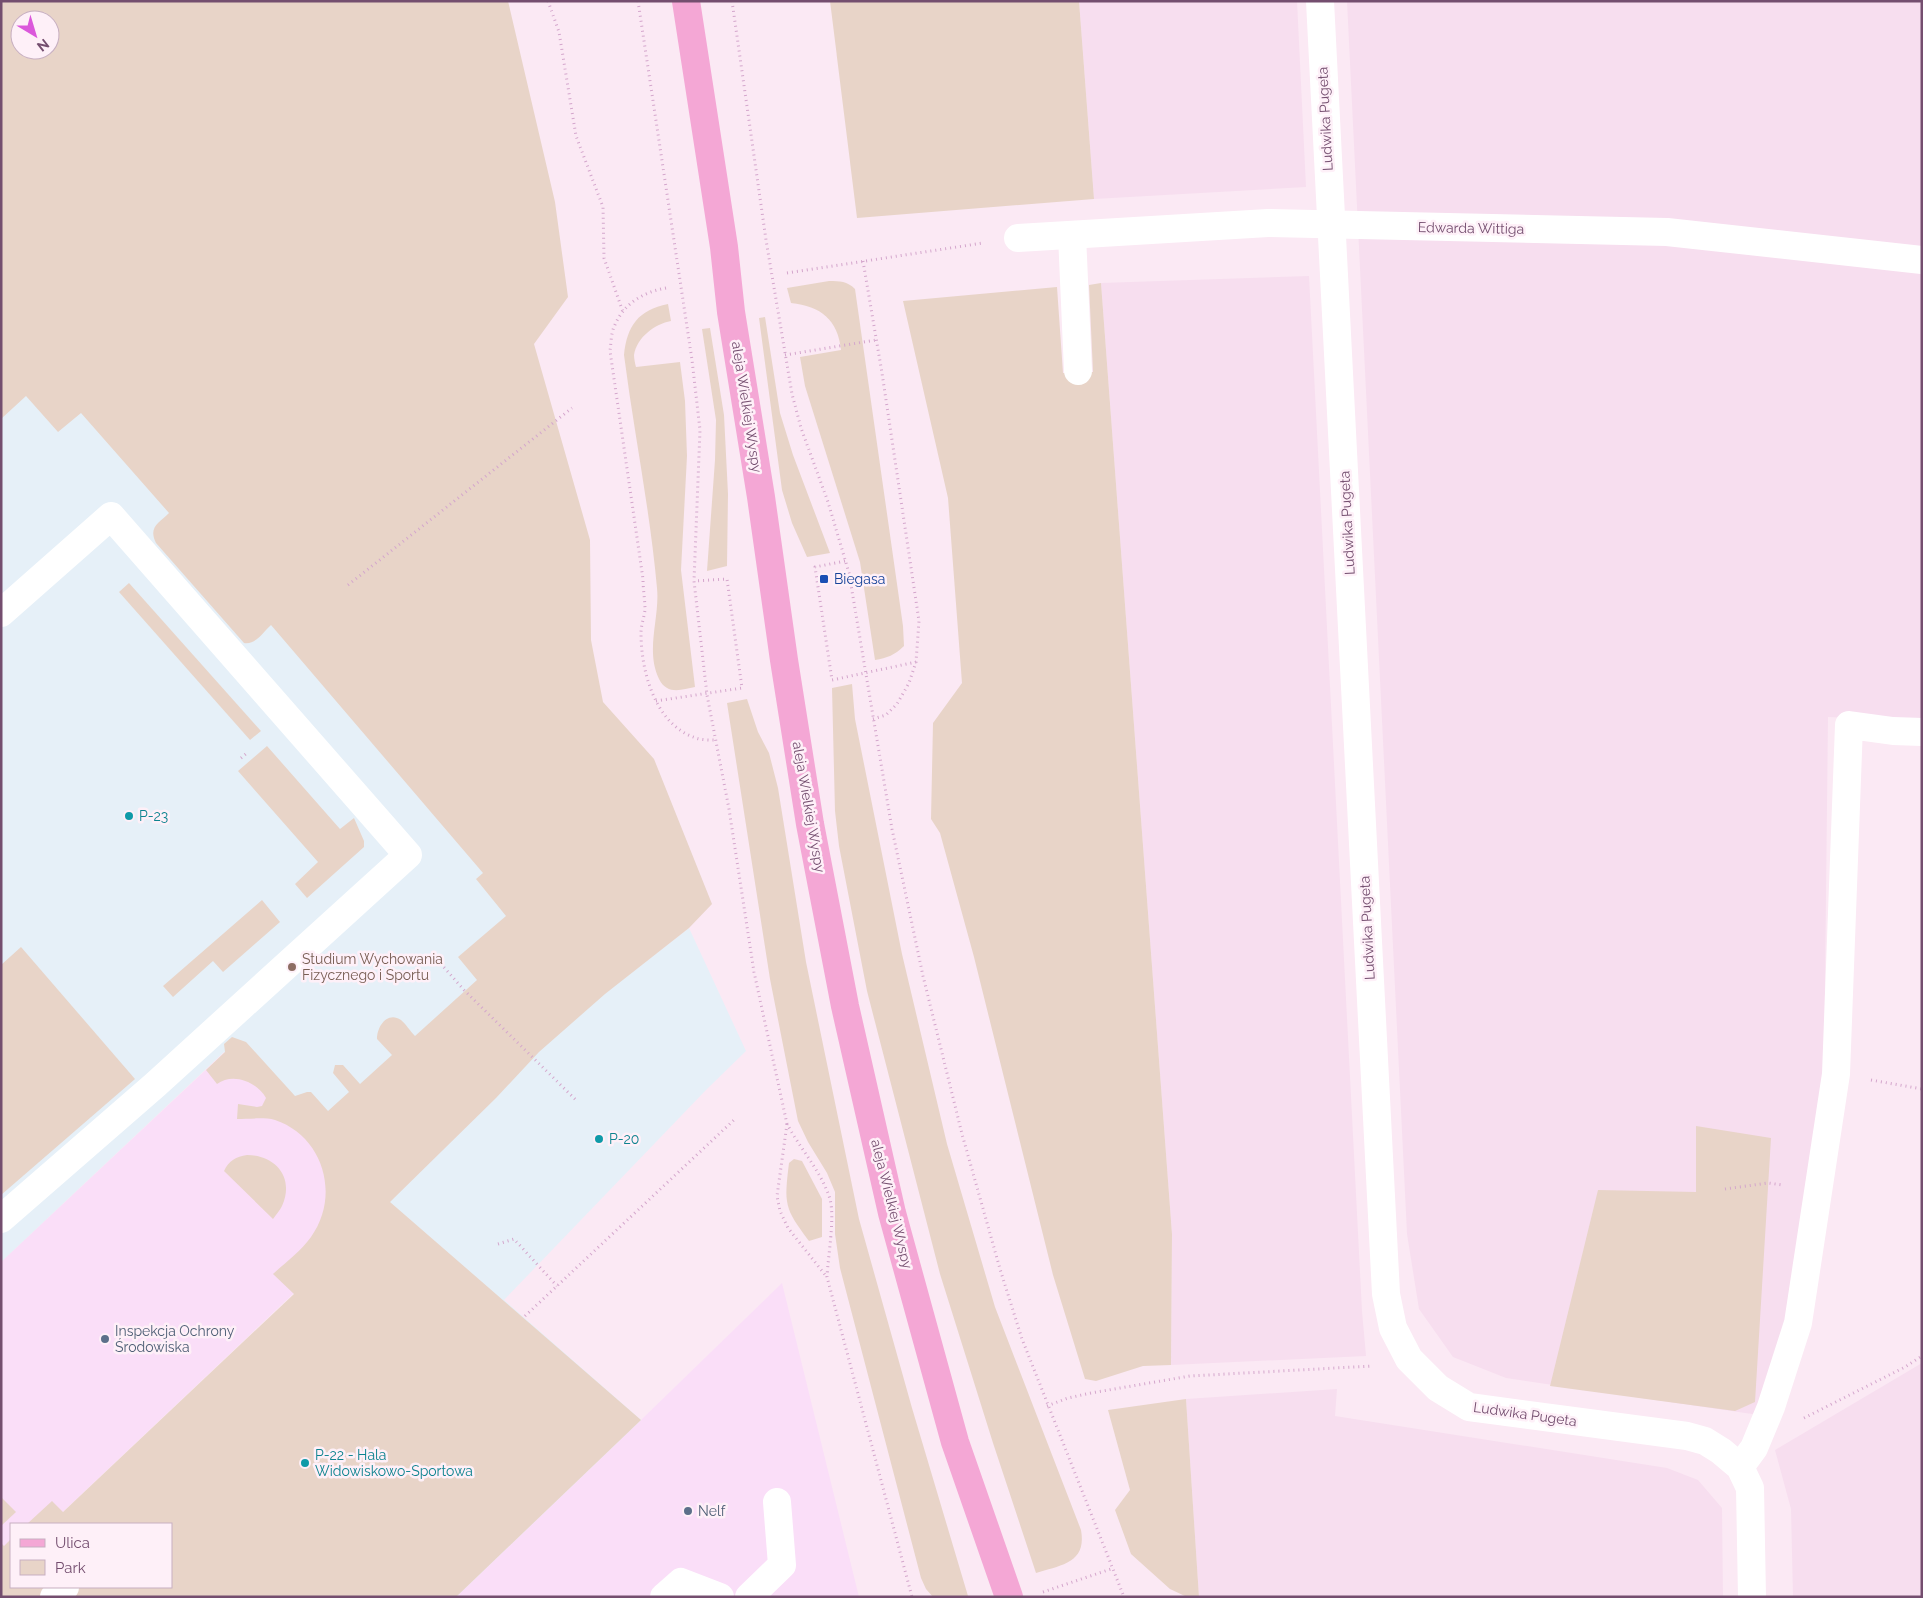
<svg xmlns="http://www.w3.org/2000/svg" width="1923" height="1598" font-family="Raleway,sans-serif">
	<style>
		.residential { fill: #f7deef }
		.commercial { fill: #fadef8 }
		.education { fill: #e6f0f8 }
		.green { fill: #e8d4c8; fill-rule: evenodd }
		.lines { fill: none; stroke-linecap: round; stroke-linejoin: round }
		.path { stroke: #d4a6cc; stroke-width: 3; stroke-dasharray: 1 4; stroke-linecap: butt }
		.minor { stroke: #fff; stroke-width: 28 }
		.major { stroke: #f4a7d5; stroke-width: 28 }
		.transit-dot { fill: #1a4fb4; stroke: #fef0f8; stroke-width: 2 }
		.culture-dot { fill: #0f9aa8; stroke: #fef0f8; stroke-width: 2 }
		.education-dot { fill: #8d6e63; stroke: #fef0f8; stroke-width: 2 }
		.service-dot { fill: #5c6f8a; stroke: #fef0f8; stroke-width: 2 }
		.labels { text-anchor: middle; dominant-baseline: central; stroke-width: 5; stroke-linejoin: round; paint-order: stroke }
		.street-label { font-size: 14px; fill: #744e6f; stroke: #fef0f8 }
		.transit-label { font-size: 14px; fill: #164399; stroke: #fef0f8; text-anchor: start }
		.culture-label { font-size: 14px; fill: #0d838f; stroke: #fef0f8; text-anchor: start }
		.education-label { font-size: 14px; fill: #785e54; stroke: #fef0f8; text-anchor: start }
		.service-label { font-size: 14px; fill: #4e5e75; stroke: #fef0f8; text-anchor: start }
	</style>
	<rect width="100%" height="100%" fill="#fbe9f4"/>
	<!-- residential -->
	<g class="residential">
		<polygon points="1079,1 1297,1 1306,187 1094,199"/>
		<polygon points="1347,1 1922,1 1922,721 1828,717 1824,1074 1786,1322 1759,1415 1506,1378 1453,1357 1419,1309 1407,1234"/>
		<polygon points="1309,276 1362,1311 1366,1356 1171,1365 1172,1234 1101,283"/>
		<polygon points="1922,1363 1922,1597 1793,1597 1791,1509 1775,1450"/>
		<polygon points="1337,1389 1335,1416 1667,1468 1698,1480 1722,1508 1723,1597 1199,1597 1186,1399"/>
	</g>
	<!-- commercial -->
	<g class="commercial">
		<polygon points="225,1052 390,1202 50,1524 11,1524 11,1561 1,1570 1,1262"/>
		<polygon points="782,1283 859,1597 456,1597 641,1420"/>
	</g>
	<!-- education -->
	<polygon class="education" points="64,355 604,994 689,928 746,1051 706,1090 504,1300 641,1420 456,1597 16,1597 11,1587 171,1587 171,1524 294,1294 390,1202 224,1052 1,1262 1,412"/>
	<!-- green -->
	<g class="green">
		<path d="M1 1H508L555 202 568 297 534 344 590 540 591 640 603 702 654 759 712 904 689 928 605 994 539 1052 496 1098 390 1202 641 1420 456 1597H1V1543L4 1546 11 1539V1587H171V1524H27L52 1501 63 1512 294 1294 273 1274C286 1262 301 1251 311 1237 341 1195 323 1136 275 1120 264 1117 248 1119 237 1119L238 1104 257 1107 262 1106 266 1098C257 1082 233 1072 217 1084L206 1070 225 1052 224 1044 232 1037 246 1042 295 1096 307 1092H311L328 1111 349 1092 333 1073 335 1065H343L360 1084 392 1055 377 1039C377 1027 387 1011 401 1020 406 1024 410 1031 415 1036L477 980 458 957 506 916 476 879 483 873 271 625C263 632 256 645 244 643L156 543C148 527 159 523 169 513L81 413 58 432 26 396 1 419ZM20 20H50V50H20Z"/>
		<polygon points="830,1 1079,1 1094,199 857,218"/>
		<path d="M829 281C840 281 847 281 855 289L903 626 904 646C895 655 887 658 875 660L860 562 805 386 800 357 841 350C838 320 821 306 791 303L787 288Z"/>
		<polygon points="1101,283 1172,1234 1171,1365 1143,1366 1096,1381 1085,1379 1053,1275 974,957 940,833 931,819 933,723 962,683 948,498 903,301 1057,287 1063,373 1093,372 1089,285"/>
		<path d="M668 304 671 321C655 324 637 337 634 355 634 358 635 364 636 367L680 362 685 401 687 456 681 570 695 687C681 690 667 695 659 679 645 650 660 618 657 588 650 510 634 433 624 355 627 326 638 310 668 304Z"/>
		<polygon points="765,317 780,413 793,455 830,553 807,557 792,523 782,490 759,318"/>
		<polygon points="710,328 724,415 728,494 727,566 707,571 715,460 716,420 702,329"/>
		<polygon points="129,583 261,731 250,740 119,592"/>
		<path d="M852 684 855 719 902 954 947 1144 995 1307 1081 1530C1087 1563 1061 1565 1036 1573L993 1443 940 1274 867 991 839 846 835 811 832 688Z"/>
		<polygon points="747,699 758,732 769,753 778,788 806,962 859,1219 912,1408 968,1596 966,1597 933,1597 926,1589 921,1578 840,1268 835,1234 835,1192 827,1173 808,1142 798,1121 770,979 727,703"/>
		<polygon points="267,746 340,829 354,818 364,841 364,847 307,898 295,884 318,862 238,771"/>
		<polygon points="262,900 280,922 223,972 213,961 173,997 163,986"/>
		<polygon points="21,947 135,1079 1,1195 1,965"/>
		<polygon points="1696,1126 1771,1138 1755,1402 1735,1411 1550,1386 1598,1190 1696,1192"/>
		<path d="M247 1155C275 1155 295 1177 282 1206 280 1210 276 1215 273 1219L224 1171C229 1160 236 1157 247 1155Z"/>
		<path d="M794 1159 802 1161 822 1199V1237L809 1241C784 1208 784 1204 789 1163Z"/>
		<polygon points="1186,1399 1199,1597 1187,1597 1170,1589 1131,1554 1115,1510 1130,1490 1108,1410"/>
		<polygon points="1,1497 16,1512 1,1526"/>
	</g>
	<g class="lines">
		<!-- path -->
		<g class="path">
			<polyline points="548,1 559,32 576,136 603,207 604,258 623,312"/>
			<path d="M638 1 692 360 700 430 694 581 707 695 729 809 754 972 787 1124C801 1150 821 1171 830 1199 835 1218 828 1256 827 1277L912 1597"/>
			<polyline points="732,1 766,240 792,394 801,428 828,502 849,573 892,829 923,976 962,1134 1000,1269 1022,1339 1124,1597"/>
			<polyline points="863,261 882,373 919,621 916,662 909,683 897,704 886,715 873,719"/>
			<polyline points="787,273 983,243"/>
			<path d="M666 288C643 292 623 304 614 327 611 334 611 344 610 351L643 579C643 589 645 600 645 610 644 618 641 625 641 633 641 671 655 725 696 738 701 740 709 740 715 740"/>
			<polyline points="785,355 876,340"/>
			<polyline points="845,561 815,567 832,680 916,662"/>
			<polyline points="348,585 572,408"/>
			<polyline points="656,701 742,688 727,579 694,581"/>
			<polyline points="241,758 248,752"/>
			<polyline points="434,956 464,990 576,1100"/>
			<polyline points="1871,1080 1922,1089"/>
			<polyline points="787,1124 777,1196 780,1211 788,1228 826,1276"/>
			<polyline points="1725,1189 1768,1183 1783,1185"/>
			<polyline points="498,1244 514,1239 557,1286"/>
			<polyline points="525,1316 735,1119"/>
			<polyline points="1047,1406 1068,1398 1091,1393 1190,1376 1372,1366"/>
			<polyline points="1804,1418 1905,1367 1922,1356"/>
			<polyline points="1043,1592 1111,1569"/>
		</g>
		<!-- minor -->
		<g class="minor">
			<polyline points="1320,1 1386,1294 1393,1328 1409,1359 1438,1388 1469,1407 1687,1436 1705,1441 1721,1451 1740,1467 1750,1488 1752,1597"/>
			<polyline points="1072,235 1078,371"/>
			<polyline points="1018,238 1268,223 1667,232 1922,260"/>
			<polyline points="1,613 111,516 408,855 155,1085 1,1219"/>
			<polyline points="1740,1467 1754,1448 1771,1407 1798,1323 1836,1074 1849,725 1893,731 1922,732"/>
			<polyline points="54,1597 65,1587"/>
			<polyline points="664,1597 681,1582 720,1597"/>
			<polyline points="749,1597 782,1565 777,1502"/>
		</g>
		<!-- major -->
		<polyline class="major" points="686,1 724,247 731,312 761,497 784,660 810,824 845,1006 892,1213 955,1442 1009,1597"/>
	</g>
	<!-- markers -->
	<rect class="transit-dot" x="819" y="574" width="10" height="10" rx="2.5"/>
	<g class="culture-dot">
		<circle cx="129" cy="816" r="5"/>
		<circle cx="599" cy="1139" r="5"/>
		<circle cx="305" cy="1463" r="5"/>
	</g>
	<circle class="education-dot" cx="292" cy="967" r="5"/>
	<g class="service-dot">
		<circle cx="105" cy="1339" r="5"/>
		<circle cx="688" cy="1511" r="5"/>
	</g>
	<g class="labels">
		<!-- street labels -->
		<g class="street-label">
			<text transform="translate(1325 119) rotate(-93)">Ludwika Pugeta</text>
			<text transform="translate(1471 228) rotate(1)">Edwarda Wittiga</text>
			<text transform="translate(747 407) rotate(81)">aleja Wielkiej Wyspy</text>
			<text transform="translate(1347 523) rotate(-93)">Ludwika Pugeta</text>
			<text transform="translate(809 807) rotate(80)">aleja Wielkiej Wyspy</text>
			<text transform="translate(1367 928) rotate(-93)">Ludwika Pugeta</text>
			<text transform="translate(892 1204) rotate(76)">aleja Wielkiej Wyspy</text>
			<text transform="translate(1525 1414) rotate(8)">Ludwika Pugeta</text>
		</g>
		<!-- transit labels -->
		<g class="transit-label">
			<text x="834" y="579">Biegasa</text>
		</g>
		<!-- culture labels -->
		<g class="culture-label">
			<text x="139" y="816">P-23</text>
			<text x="609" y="1139">P-20</text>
			<text x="315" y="1455">P-22 - Hala<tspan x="315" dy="16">Widowiskowo-Sportowa</tspan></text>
		</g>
		<!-- education labels -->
		<g class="education-label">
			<text x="302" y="959">Studium Wychowania<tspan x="302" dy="16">Fizycznego i Sportu</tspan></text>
		</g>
		<!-- service labels -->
		<g class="service-label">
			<text x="115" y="1331">Inspekcja Ochrony<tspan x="115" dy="16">Środowiska</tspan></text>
			<text x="698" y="1511">Nelf</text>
		</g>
	</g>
	<!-- border -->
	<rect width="1923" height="1598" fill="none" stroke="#744e6f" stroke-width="5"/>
	<!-- legend -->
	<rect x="10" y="1523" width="162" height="65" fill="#fef0f8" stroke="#c7afc1"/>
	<rect x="20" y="1539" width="25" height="8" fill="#f4a7d5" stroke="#c7afc1"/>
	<text x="55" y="1548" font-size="15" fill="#744e6f">Ulica</text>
	<rect x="20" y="1560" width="25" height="15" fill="#e8d4c8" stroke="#c7afc1"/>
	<text x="55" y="1573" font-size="15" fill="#744e6f">Park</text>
	<!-- north arrow -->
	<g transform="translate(35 35) rotate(142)"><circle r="24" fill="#fef0f8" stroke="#c7afc1"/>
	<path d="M0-4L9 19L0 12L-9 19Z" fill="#db58db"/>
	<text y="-8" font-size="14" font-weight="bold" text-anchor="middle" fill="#744e6f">N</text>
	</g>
</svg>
